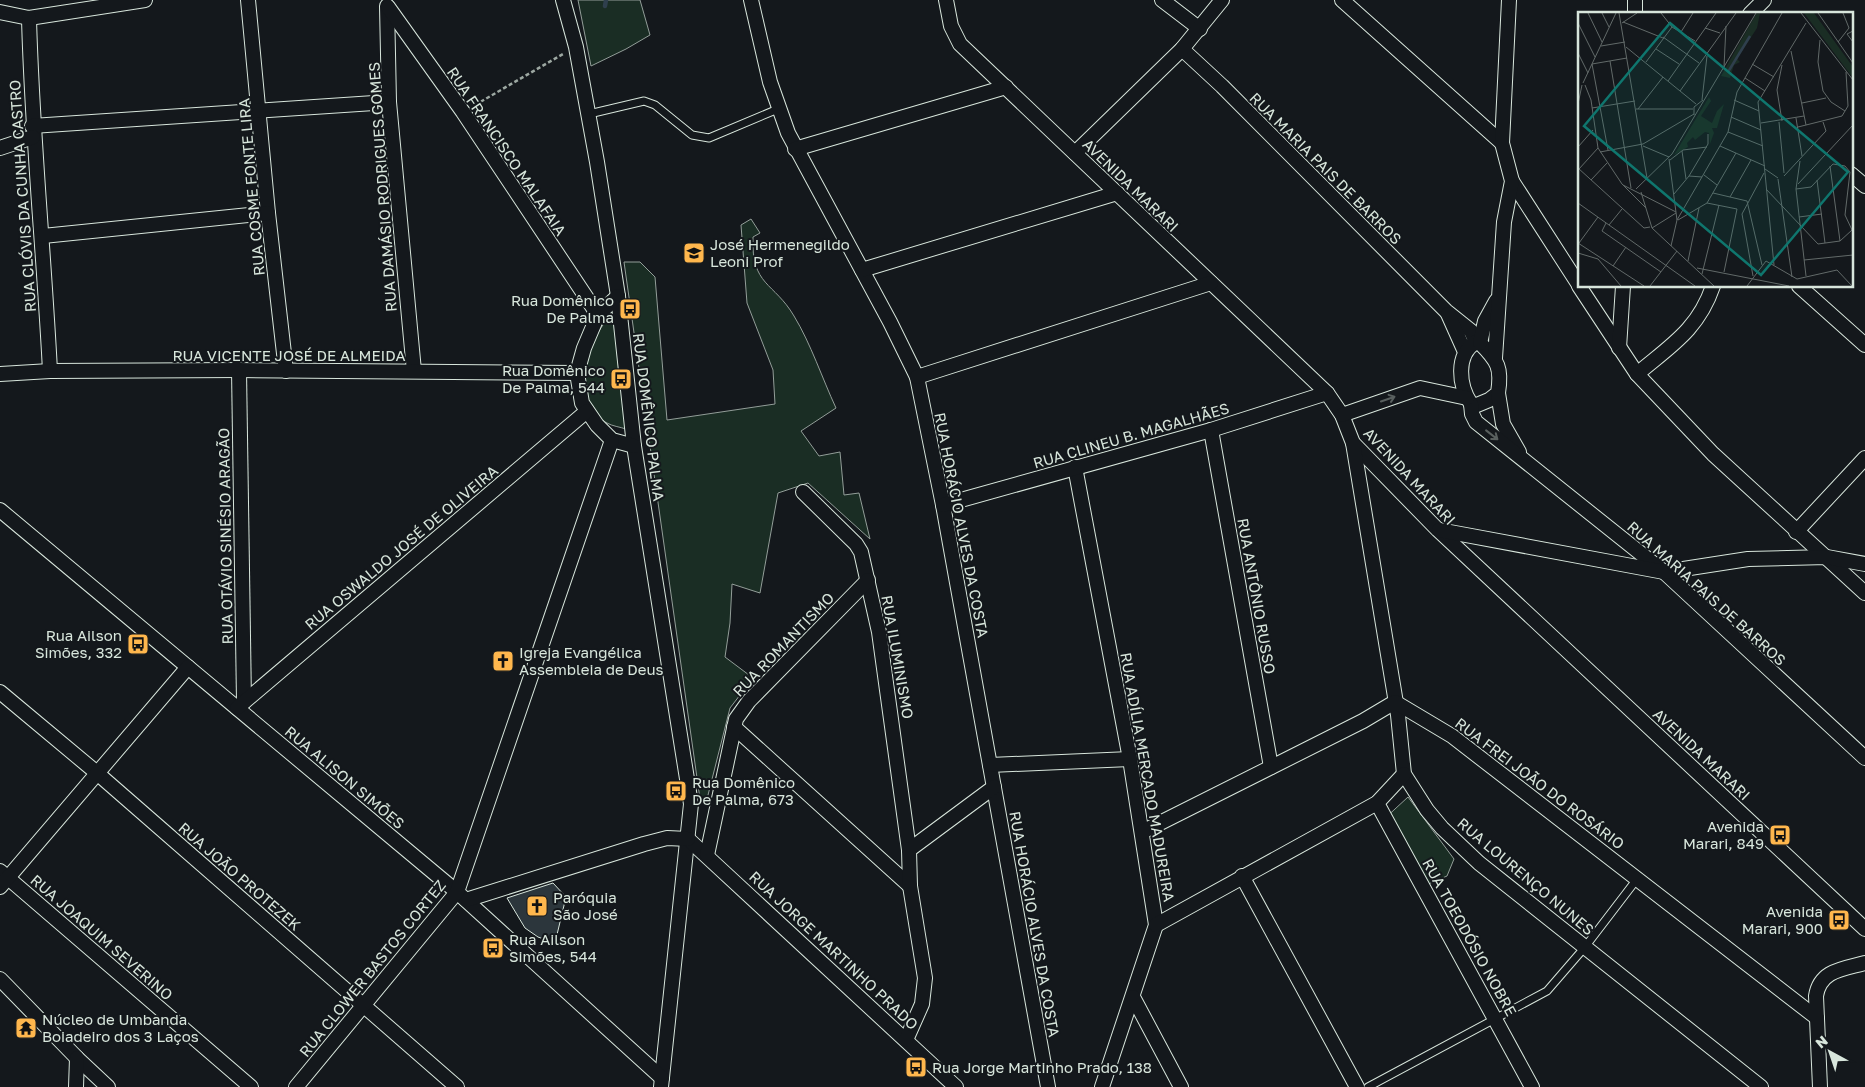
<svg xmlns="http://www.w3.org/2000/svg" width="1865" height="1087" font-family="'Golos Text',sans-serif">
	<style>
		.green { fill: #1a2d24; stroke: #939e99 }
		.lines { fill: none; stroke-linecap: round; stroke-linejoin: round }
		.stream { stroke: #2f3f4d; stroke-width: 4.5 }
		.building { fill: #2c363c; stroke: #d8e6dc }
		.service-casing { stroke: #d8e6dc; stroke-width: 9 }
		.minor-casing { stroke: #d8e6dc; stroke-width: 16 }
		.path { stroke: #9da8a2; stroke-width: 2.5; stroke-dasharray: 4 2.5; stroke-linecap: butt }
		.service { stroke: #14181c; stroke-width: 7 }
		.minor { stroke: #14181c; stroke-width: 14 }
		.oneway { stroke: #59605f }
		.labels { text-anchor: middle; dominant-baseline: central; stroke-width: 4; stroke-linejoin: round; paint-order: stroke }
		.street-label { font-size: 15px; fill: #d8e6dc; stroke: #14181c }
		.poi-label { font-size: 15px; fill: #d8e6dc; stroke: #14181c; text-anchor: start }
		.inset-river { fill: none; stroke: #2f3f4d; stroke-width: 2.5 }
		.inset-road { fill: none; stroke: #626a69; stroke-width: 1 }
		.view { fill: #0f766e; fill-opacity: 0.15; stroke: #0f766e; stroke-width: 2.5 }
		.inset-edge { fill: none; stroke: #d8e6dc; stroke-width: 2.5 }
	</style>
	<rect width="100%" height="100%" fill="#14181c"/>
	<!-- green -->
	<g class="green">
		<polygon points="578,0 640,0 650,35 626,49 591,66"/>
		<path d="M751 219 760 233 753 237C751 286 774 282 794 316 811 344 822 378 836 408L801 431 819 456 840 452 844 495 859 493 870 539 808 483 778 493 760 593 732 584 730 623 725 657 753 678 730 708 707 799H700L624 262H640L655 277 667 420 775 404 773 370 747 303 741 225Z"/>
		<path d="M613 312 626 429C620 427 612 426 607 423 600 420 595 413 591 406 574 375 591 337 613 312Z"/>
		<polygon points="1408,797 1454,859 1447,876 1419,888 1382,821"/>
	</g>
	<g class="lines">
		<!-- stream -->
		<polyline class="stream" points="605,6 606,0"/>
	</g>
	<!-- building -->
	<polygon class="building" points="553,883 566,897 555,943 538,937 525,928 507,898"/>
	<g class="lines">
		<!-- service casing -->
		<g class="service-casing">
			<g id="service">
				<polyline points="589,114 644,101 655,105 692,135 709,138 778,109"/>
				<polyline points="1368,1087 1547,991 1585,947 1637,879"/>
			</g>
		</g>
		<!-- minor casing -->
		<g class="minor-casing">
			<g id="minor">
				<polyline points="248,0 268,213 286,371"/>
				<polyline points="563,0 576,47 597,162 618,296 634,446 691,804 661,1087"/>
				<polyline points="751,0 770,82 788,133 890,322 917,377 943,505 1048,1087"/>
				<polyline points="946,0 951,26 960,44 1327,393 1342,415 1353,443 1438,530 1865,929"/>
				<polyline points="1162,0 1200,29"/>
				<polyline points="1342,0 1502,143"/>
				<polyline points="387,6 389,102 414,371"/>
				<polyline points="388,7 463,112 598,315"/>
				<polyline points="0,12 29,18 145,0"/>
				<polyline points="1635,14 1635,0"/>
				<polyline points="1750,14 1764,0"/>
				<path d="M29 18C32 136 44 253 50 371"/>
				<polyline points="1182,49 1222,86 1446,311 1471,331 1476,342"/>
				<polyline points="32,126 389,102"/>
				<polyline points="0,148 33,137"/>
				<polyline points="795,149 1006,87"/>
				<polyline points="1075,153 1182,49 1222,0"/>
				<polyline points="1851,174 1865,186"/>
				<polyline points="1512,181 1579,285"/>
				<polyline points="43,236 268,213"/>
				<polyline points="862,270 1117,193"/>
				<polyline points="1579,286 1637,374 1713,454 1865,593"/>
				<polyline points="1799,286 1865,345"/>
				<polyline points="618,296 598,315 584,348 577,373 582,403 597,425 612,440 634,446"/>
				<polyline points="1448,314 1465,352"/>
				<path d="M1476 342 1480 343C1498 361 1502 368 1498 393L1489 400 1477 405 1471 404C1459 386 1455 355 1476 342Z"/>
				<polyline points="1480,343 1485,321 1496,301"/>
				<polyline points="1619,348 1623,286"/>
				<polyline points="1495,358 1504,222 1512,181 1502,143 1509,0"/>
				<polyline points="239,370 244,702"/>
				<polyline points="0,374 50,371 239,370 577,373"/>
				<path d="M1637 374C1670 346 1698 330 1713 286"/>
				<polyline points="917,377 1211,283"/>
				<polyline points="1498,393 1503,424 1519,452"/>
				<polyline points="1471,404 1472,414 1476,422 1664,572 1865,758"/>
				<polyline points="1342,415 1420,388 1467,398"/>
				<polyline points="1211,430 1271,767"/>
				<polyline points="1353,443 1398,715 1404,774 1427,810 1442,828 1479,863 1761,1087"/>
				<polyline points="1075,467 1130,759 1156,925 1102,1087"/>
				<polyline points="803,492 856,544 861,552 879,632 909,850"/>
				<polyline points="943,505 1211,430 1327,393"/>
				<polyline points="0,510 457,892 662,1078"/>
				<polyline points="1439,530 1664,572 1748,559 1827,557 1865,564"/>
				<polyline points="1796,532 1865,458"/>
				<polyline points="0,692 97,773 457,1087"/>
				<polyline points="237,708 587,411"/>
				<polyline points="734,727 910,886"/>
				<polyline points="990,765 1130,759"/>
				<polyline points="1377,803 1532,1087"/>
				<polyline points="1142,832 1363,721 1395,702 1452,736 1817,1018"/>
				<polyline points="688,839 956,1087"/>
				<polyline points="707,855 736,719 749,701 868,580"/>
				<polyline points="0,871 251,1087"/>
				<polyline points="1242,876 1357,1087"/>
				<polyline points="0,887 188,667"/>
				<polyline points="466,900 644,844 667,838 688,839"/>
				<polyline points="1156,925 1377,803 1404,774"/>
				<polyline points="0,979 77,1058 108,1087"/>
				<polyline points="1133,997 1181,1087"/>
				<polyline points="906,1040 922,1004 925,978 910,886 909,850 994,787"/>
				<polyline points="76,1087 77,1058"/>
				<polyline points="296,1087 457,892 612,440"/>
				<path d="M1820 1087 1816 996C1820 970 1843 969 1865 963"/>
			</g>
		</g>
		<!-- path -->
		<polyline class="path" points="475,105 563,54"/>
		<!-- service -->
		<use href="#service" class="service"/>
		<!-- minor -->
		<use href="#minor" class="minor"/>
	</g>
	<!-- one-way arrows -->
	<defs><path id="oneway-shaft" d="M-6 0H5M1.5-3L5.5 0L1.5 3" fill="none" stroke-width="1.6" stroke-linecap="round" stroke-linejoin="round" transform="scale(1.25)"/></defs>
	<g class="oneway">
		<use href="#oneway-shaft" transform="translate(1388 399) rotate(-19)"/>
		<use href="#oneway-shaft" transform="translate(1492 435) rotate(38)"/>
	</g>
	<!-- icons -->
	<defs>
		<g id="school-square" transform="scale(1.125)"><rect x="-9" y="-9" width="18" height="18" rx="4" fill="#ffb74d" stroke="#14181c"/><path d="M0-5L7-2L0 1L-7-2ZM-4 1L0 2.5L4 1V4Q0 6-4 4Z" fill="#111"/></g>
		<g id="bus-square" transform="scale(1.125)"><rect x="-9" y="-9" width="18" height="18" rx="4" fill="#ffb74d" stroke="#14181c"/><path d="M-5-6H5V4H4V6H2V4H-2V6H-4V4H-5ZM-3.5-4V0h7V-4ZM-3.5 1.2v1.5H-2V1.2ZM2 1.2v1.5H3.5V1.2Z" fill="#111"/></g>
		<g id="church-square" transform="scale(1.125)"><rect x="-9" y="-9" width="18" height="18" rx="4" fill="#ffb74d" stroke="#14181c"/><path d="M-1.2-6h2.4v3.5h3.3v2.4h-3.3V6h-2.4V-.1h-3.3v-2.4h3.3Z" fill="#111"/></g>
		<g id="temple-square" transform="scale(1.125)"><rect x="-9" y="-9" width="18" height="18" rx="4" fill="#ffb74d" stroke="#14181c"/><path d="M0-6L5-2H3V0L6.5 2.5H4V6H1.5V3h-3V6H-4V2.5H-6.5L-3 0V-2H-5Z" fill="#111"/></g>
	</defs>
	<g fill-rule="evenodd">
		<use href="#school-square" x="694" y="253"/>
		<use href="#bus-square" x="630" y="309"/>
		<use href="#bus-square" x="621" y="379"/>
		<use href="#bus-square" x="138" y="644"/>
		<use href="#church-square" x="503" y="661"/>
		<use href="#bus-square" x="676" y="791"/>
		<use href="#bus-square" x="1780" y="835"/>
		<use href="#church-square" x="537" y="906"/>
		<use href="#bus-square" x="1839" y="920"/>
		<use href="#bus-square" x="493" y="948"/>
		<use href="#temple-square" x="26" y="1028"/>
		<use href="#bus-square" x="916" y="1067"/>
	</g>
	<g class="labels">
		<!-- street labels -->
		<g class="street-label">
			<text transform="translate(507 151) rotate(56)">RUA FRANCISCO MALAFAIA</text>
			<text transform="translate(1326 168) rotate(45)">RUA MARIA PAIS DE BARROS</text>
			<text transform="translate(1131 185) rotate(44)">AVENIDA MARARI</text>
			<text transform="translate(251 187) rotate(-95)">RUA COSME FONTE LIRA</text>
			<text transform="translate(382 187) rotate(-94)">RUA DAMÁSIO RODRIGUES GOMES</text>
			<text transform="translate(22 196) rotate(-94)">RUA CLÓVIS DA CUNHA CASTRO</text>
			<text x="289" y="355">RUA VICENTE JOSÉ DE ALMEIDA</text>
			<text transform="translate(649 417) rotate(83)">RUA DOMÊNICO PALMA</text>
			<text transform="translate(1131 435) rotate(-16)">RUA CLINEU B. MAGALHÃES</text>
			<text transform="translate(1410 476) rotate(47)">AVENIDA MARARI</text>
			<text transform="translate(962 525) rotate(79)">RUA HORÁCIO ALVES DA COSTA</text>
			<text transform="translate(225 536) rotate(-91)">RUA OTÁVIO SINÉSIO ARAGÃO</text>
			<text transform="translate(401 547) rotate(-40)">RUA OSWALDO JOSÉ DE OLIVEIRA</text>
			<text transform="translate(1707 593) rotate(42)">RUA MARIA PAIS DE BARROS</text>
			<text transform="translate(1257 596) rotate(80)">RUA ANTÔNIO RUSSO</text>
			<text transform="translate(783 644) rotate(-46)">RUA ROMANTISMO</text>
			<text transform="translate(898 657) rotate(80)">RUA ILUMINISMO</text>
			<text transform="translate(1702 754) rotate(43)">AVENIDA MARARI</text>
			<text transform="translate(345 777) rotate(40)">RUA ALISON SIMÕES</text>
			<text transform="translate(1148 777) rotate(80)">RUA ADÍLIA MERCADO MADUREIRA</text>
			<text transform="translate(1540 783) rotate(37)">RUA FREI JOÃO DO ROSÁRIO</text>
			<text transform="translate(240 876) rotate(41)">RUA JOÃO PROTEZEK</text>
			<text transform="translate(1526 876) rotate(40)">RUA LOURENÇO NUNES</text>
			<text transform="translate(1035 924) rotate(80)">RUA HORÁCIO ALVES DA COSTA</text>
			<text transform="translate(102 937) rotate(41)">RUA JOAQUIM SEVERINO</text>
			<text transform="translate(1470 937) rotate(61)">RUA TOEODÓSIO NOBRE</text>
			<text transform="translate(834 950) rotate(43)">RUA JORGE MARTINHO PRADO</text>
			<text transform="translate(372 968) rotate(-51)">RUA CLOWER BASTOS CORTEZ</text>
		</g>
		<!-- poi labels -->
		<g class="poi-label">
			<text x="710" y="244">José Hermenegildo<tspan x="710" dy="17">Leoni Prof</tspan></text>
			<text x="614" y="300" text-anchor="end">Rua Domênico<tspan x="614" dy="17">De Palma</tspan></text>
			<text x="605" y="370" text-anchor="end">Rua Domênico<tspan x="605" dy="17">De Palma, 544</tspan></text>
			<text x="122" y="635" text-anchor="end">Rua Ailson<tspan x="122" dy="17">Simões, 332</tspan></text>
			<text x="519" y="652">Igreja Evangélica<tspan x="519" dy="17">Assembleia de Deus</tspan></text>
			<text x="692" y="782">Rua Domênico<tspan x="692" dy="17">De Palma, 673</tspan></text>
			<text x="1764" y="826" text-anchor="end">Avenida<tspan x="1764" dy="17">Marari, 849</tspan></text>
			<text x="553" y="897">Paróquia<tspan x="553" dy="17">São José</tspan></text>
			<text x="1823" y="911" text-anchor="end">Avenida<tspan x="1823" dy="17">Marari, 900</tspan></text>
			<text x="509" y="939">Rua Ailson<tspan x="509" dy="17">Simões, 544</tspan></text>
			<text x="42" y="1019">Núcleo de Umbanda<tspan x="42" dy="17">Boiadeiro dos 3 Laços</tspan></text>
			<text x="932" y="1067">Rua Jorge Martinho Prado, 138</text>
		</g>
	</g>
	<!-- overview -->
	<g transform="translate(1578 12)">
		<rect width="275" height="275" fill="#14181c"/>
		<path d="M182 1 179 16 159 47 162 50 156 53 152 66 143 64 178 2ZM226 1H236L275 55V66ZM131 85 133 89 123 104 134 111 139 99 146 92 139 116H134L136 121 132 132 131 121 127 120 117 128 115 125 109 131 110 135 96 143Z" fill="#1a2d24"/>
		<path class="inset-river" d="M150 60 172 24"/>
		<path class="inset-road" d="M10 1 24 30M24 1 31 15M41 1 69 166M83 1 94 15 117 29M223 1 275 68M240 1 275 51M45 10 85 26M0 11 17 45M44 11 59 1M127 16 142 21M275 19 269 22 275 30M103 20 115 1M85 25 121 51M242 28 240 50 245 79 253 90 267 99M260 30 271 16 265 1M23 34 47 30M48 35 118 92M78 37 101 52M213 39 228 113M0 41 10 61M32 49 53 176M68 50 94 15M174 52 196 65M204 53 199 78 204 109M146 55 148 14M167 66 187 79M90 69 138 1M5 71 38 1M7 73 13 88 20 136 44 172 68 196M102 79 158 1M124 88 129 44M156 88 181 99M224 91 248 86M0 92 4 73M14 96 57 89M58 97H115M60 97 85 65M116 103V95L125 88M153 105 183 118M218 106 224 144M201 110 206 161M183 111 226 104M220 115 264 104 270 94 268 60M150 120 185 134M65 134 91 145M142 134 187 154M0 135 15 118M30 138 14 52 49 46M104 139 108 167M22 140 65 132 116 102M91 147 99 208 93 234M92 148 105 138 129 135M222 149 218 177 228 264M252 154 262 229M0 156 66 216 72 215M1 157 20 136M187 157 200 166M126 163 139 173M111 164 130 132V122M206 164 248 119 245 110M200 167 214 265M13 168 29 151M239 168 247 231M220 172 275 113M45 173 98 200M58 177 94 142 178 1M188 177 240 232 262 229 274 218M218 177 233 175 255 152 267 154 272 160 267 203 275 220M63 180 74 216 136 274M135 181 169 189 184 253M96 182 111 164 124 165M152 185 173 148M0 191 117 274M129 191 159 197M221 205 244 202M99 208 150 120 159 80 204 1M100 208 129 191 158 141M28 211 24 219 83 260M31 213 44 197M74 216 98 201M0 231 66 274M1 231 20 205M0 241 20 247 43 274M226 248 275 243M110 249 121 196M196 253 180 90 228 11M35 254 48 235M119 256 211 274M146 260 159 197M124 262 141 193M175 264 164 202 186 161M72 274 99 239M169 274 188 249 219 267 259 258 274 274"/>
		<path class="view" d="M92 11 270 160 183 263 6 114Z"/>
		<rect width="275" height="275" class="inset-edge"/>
	</g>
	<!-- north arrow -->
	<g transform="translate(1830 1052) rotate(320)" stroke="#14181c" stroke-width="4" paint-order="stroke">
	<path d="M0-4L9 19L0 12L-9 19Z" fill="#d8e6dc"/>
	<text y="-8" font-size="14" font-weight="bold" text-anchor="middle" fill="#d8e6dc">N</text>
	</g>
</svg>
